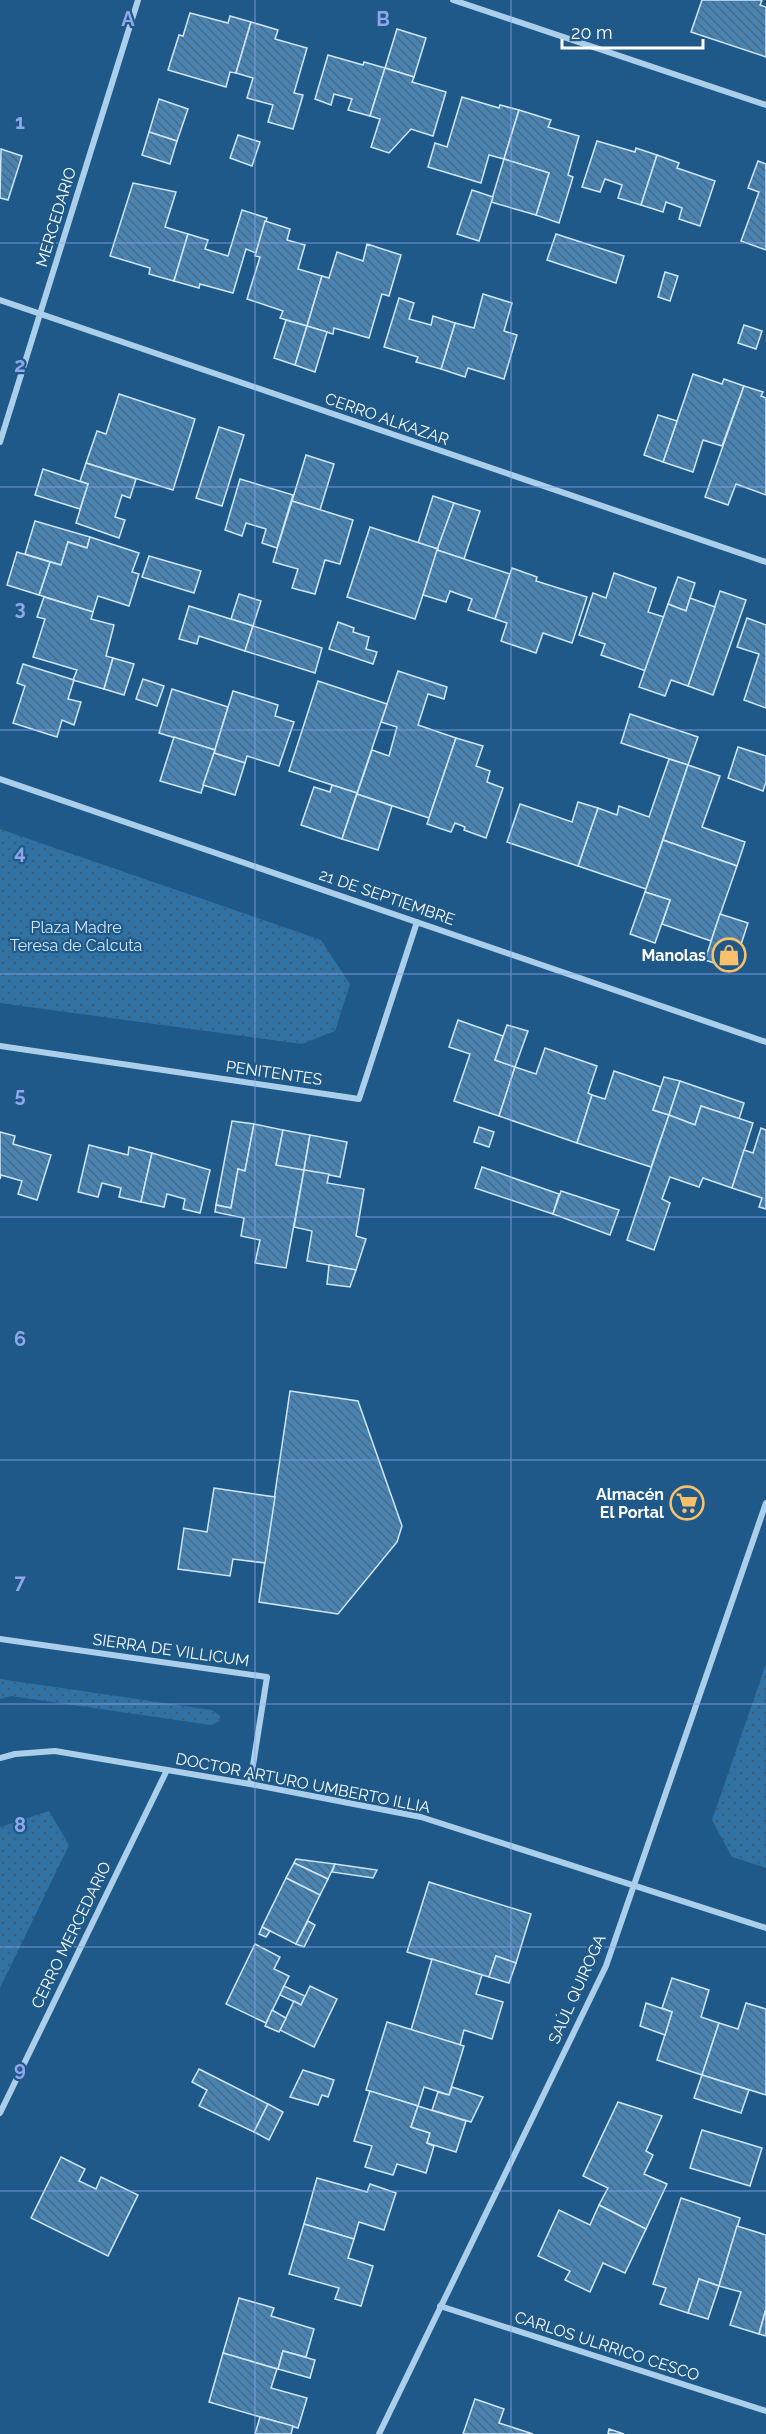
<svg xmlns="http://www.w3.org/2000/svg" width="766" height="2434" font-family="Raleway,sans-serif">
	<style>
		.park { fill: url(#park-dots) }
		.building { fill: url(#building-back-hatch); stroke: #cfe6f8; stroke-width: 1.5 }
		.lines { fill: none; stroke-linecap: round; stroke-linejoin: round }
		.minor { stroke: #abcfeb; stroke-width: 6 }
		.grid { fill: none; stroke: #8ea6ec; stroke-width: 1.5; stroke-opacity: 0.55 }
		.labels { text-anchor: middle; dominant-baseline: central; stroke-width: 4.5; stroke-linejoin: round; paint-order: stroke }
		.street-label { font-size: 16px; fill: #fff; stroke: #1f5989 }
		.park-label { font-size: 16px; fill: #cfe6f8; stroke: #1f5989 }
		.poi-label { font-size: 16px; font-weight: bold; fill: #fff; stroke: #1f5989; text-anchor: end }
		.grid-label { font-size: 20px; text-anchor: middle; font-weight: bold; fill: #8ea6ec; stroke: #1f5989; stroke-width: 4.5; stroke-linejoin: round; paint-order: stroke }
	</style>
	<defs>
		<pattern id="park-dots" width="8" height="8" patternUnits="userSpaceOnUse" patternTransform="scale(1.5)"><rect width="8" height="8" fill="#3072a4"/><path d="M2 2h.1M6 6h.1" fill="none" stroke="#415b6f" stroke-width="1.8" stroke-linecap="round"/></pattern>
		<pattern id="building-back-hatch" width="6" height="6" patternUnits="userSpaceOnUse" patternTransform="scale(1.5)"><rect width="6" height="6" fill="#4883b1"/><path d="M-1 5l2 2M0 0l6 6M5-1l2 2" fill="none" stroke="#4a6a84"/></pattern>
	</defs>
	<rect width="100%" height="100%" fill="#1f5989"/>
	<!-- park -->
	<g class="park">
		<polygon points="0,829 321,940 350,984 335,1031 302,1044 0,1003"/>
		<polygon points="766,1664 766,1868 732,1857 712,1820"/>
		<polygon points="0,1679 212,1710 220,1716 220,1721 211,1725 11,1696 0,1699"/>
		<polygon points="49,1811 69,1845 0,1988 0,1827"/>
	</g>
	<!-- building -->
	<g class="building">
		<polygon points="702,0 762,0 760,5 766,7 766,57 691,32"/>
		<polygon points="190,13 228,23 230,16 251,22 236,73 230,72 226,87 168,70 179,35 183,36"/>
		<polygon points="251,22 278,30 275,39 307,48 294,93 303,95 293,129 268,122 273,105 247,98 253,78 236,73"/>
		<polygon points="397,29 426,38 414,77 385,68"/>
		<polygon points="328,55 363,65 364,62 385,68 370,116 348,110 352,99 334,94 331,105 315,99"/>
		<polygon points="385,68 414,77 412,82 446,92 433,136 411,129 389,153 371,147 380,119 370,116"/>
		<polygon points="462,97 499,108 500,105 519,110 504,159 489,155 481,183 428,167 435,143 447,147"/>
		<polygon points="159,99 188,109 177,141 149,132"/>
		<polygon points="519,110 551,120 548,127 579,136 568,175 573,177 559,223 536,215 549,173 504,159"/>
		<polygon points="149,132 177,141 170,164 142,155"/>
		<polygon points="238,135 260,142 252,166 230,158"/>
		<polygon points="597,141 635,152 636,148 657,155 641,205 618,198 622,185 605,179 600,192 582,187"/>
		<polygon points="1,149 22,156 8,200 0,198"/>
		<polygon points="657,155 679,163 677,168 715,181 700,226 679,219 682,208 666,202 663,212 641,205"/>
		<polygon points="504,159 549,173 536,215 491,202"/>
		<polygon points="758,161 766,164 766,250 741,241 759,192 748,188"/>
		<polygon points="133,183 176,192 165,227 188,234 174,281 149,274 150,268 110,256"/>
		<polygon points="472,190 493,197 479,241 457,234"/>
		<polygon points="242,210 267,218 256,253 246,249 233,293 200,284 199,288 174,281 188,234 208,240 205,249 228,256"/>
		<polygon points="265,221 290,229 287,240 305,245 298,269 322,276 307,326 280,318 283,311 247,299 260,257 255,256"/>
		<polygon points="556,234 624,256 616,283 547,260"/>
		<polygon points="367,244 401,255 389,296 382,294 369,338 334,328 333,334 307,326 322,276 329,278 337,252 363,261"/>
		<polygon points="665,272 678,276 670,301 658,297"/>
		<polygon points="483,294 512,303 504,331 517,335 504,379 468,368 465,377 441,369 455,323 474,328"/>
		<polygon points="399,298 414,303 409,319 431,325 433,316 455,323 441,369 416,362 418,357 384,347"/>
		<polygon points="286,320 307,326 295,365 274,358"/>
		<polygon points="744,325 762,331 756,349 738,343"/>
		<polygon points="307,326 327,332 315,372 295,365"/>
		<polygon points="693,374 722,384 724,379 744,386 722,446 703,440 693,472 663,462"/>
		<polygon points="744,386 763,392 761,396 766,398 766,495 736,484 728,505 705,497"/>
		<polygon points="119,394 195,419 173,490 86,463 97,431 106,434"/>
		<polygon points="658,415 677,421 663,462 644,455"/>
		<polygon points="219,427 244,435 222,506 196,498"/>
		<polygon points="306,455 334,464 320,510 292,501"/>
		<polygon points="86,463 136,479 130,498 122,495 115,517 125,520 119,538 76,523 88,484 80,481"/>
		<polygon points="43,469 88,484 80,509 35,495"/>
		<polygon points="240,479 293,495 277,548 262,543 266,529 246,523 242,536 225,530"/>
		<polygon points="433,496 454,503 438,549 418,543"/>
		<polygon points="292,501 353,520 340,564 325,560 315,594 292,588 298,569 273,562"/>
		<polygon points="454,503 480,511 464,559 437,550"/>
		<polygon points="35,521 90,537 87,548 68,542 61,565 25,554"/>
		<polygon points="370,527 438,549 415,619 347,597"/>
		<polygon points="90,537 139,553 132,572 139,574 129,606 98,596 93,612 39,595 50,562 61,565 68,542 87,548"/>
		<polygon points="437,550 510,574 495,619 468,610 472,599 450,591 446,602 423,595"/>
		<polygon points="17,552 50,562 39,595 7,585"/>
		<polygon points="149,556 201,571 194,593 142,577"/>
		<polygon points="512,568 537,577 536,581 587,597 572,643 543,633 536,653 501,641 507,623 495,619"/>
		<polygon points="614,573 656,588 648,612 664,617 646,671 601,655 605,644 579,635 593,593 606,598"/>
		<polygon points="678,577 695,583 686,611 668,604"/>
		<polygon points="720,591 746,600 713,695 688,686"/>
		<polygon points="239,594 261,601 253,626 231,619"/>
		<polygon points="44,597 93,612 91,619 114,625 106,656 113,658 104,689 73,680 77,670 33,657 45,619 37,617"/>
		<polygon points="690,598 715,607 688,686 671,680 665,696 639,687 668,604 686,611"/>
		<polygon points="189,606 253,626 245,651 199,636 197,644 179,639"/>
		<polygon points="747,618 766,625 766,708 744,700 759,654 737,647"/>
		<polygon points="338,622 354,628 353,632 369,637 366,649 377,652 373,664 329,649"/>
		<polygon points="253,626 322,648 315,673 245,651"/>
		<polygon points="113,658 134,664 124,695 104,689"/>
		<polygon points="23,664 74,680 68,699 81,702 74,725 62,720 57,737 13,723 25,686 17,683"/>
		<polygon points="398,671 447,687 444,699 428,694 418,725 456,738 429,818 357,794 372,750 389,756 397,727 381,722"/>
		<polygon points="143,679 164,686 157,706 136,699"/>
		<polygon points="318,681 387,704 357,793 289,771"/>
		<polygon points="172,689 228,707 215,750 159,733"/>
		<polygon points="233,691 278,705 275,716 294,722 279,766 247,756 245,763 214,753"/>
		<polygon points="630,714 698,737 688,765 621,743"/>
		<polygon points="174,737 215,750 201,793 160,781"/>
		<polygon points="456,738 483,746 476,766 490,771 487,782 503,788 486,838 464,830 465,827 455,823 451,832 427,824"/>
		<polygon points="738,747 766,756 766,782 763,791 728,778"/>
		<polygon points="214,753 245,763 235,795 203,785"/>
		<polygon points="669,759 688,765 646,889 578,866 598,808 617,815 619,806 649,817"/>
		<polygon points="688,765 720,776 702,827 745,842 737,866 663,840"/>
		<polygon points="332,785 357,793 342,839 301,825 314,787 330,792"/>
		<polygon points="357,794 392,806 378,850 342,839"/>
		<polygon points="578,802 598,808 578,866 507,842 520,804 572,822"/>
		<polygon points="663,840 737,866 711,941 662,924 670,900 645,892"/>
		<polygon points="645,892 670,900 655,943 630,934"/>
		<polygon points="720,914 748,923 733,969 705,960"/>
		<polygon points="458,1020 503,1036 495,1060 515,1067 499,1116 454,1101 470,1054 449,1047"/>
		<polygon points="507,1025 528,1031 515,1067 495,1060"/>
		<polygon points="545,1048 597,1066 588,1093 592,1095 577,1143 499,1116 515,1067 536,1074"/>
		<polygon points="614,1071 661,1087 653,1110 669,1115 651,1167 577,1143 592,1095 605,1099"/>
		<polygon points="664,1077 680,1081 669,1115 653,1110"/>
		<polygon points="680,1081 744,1103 739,1119 701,1106 695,1125 669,1115"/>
		<polygon points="701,1106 753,1123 732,1188 703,1178 699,1187 670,1177 662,1199 670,1203 654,1250 627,1240 669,1115 695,1125"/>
		<polygon points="232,1121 254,1124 245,1171 238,1169 231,1208 216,1205"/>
		<polygon points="254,1124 283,1130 276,1165 304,1170 286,1268 255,1263 260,1240 241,1236 244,1218 215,1212 216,1205 231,1208 238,1169 245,1171"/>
		<polygon points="479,1127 494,1132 489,1147 474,1142"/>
		<polygon points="761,1128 766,1130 766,1209 759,1207 762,1198 732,1188 744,1150 753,1153"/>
		<polygon points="283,1130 310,1135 304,1170 276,1165"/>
		<polygon points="0,1132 15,1136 13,1144 51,1155 37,1200 18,1194 22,1181 1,1175 0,1179"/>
		<polygon points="310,1135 347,1142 340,1177 304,1170"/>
		<polygon points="89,1145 128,1155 129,1147 152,1153 141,1202 119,1197 121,1188 102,1183 98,1197 78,1192"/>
		<polygon points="152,1153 210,1170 200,1213 183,1209 185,1199 167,1194 164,1207 141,1202"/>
		<polygon points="482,1167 559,1194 553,1214 475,1188"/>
		<polygon points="304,1170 329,1174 327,1183 364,1189 356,1236 366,1239 356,1270 307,1261 312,1231 294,1227"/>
		<polygon points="561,1191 619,1210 610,1235 553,1214"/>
		<polygon points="329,1265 356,1270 350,1287 327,1284"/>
		<polygon points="290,1391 358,1401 402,1526 397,1542 338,1614 259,1602"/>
		<polygon points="214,1488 275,1497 265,1563 233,1559 230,1576 178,1569 184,1528 207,1532"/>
		<polygon points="296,1859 335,1864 328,1879 294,1863"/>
		<polygon points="294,1863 328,1879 320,1895 286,1878"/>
		<polygon points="335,1864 377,1870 373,1878 332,1872"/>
		<polygon points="286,1878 320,1895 296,1944 262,1927"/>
		<polygon points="429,1882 531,1914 516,1963 496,1956 489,1977 407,1952"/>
		<polygon points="308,1921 315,1925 304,1947 296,1944"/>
		<polygon points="262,1927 270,1931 266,1937 259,1934"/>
		<polygon points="255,1944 280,1957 274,1969 289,1976 266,2023 226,2004"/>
		<polygon points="496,1956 516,1963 509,1983 489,1977"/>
		<polygon points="432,1959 482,1975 476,1994 503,2002 492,2039 464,2030 460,2045 411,2030"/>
		<polygon points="672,1978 709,1990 701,2017 719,2023 702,2075 657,2060 672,2012 662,2008"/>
		<polygon points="284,1986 305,1996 301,2005 280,1995"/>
		<polygon points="310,1986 337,1999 314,2047 280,2030 294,2001 301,2005"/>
		<polygon points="646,2003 672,2012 665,2035 640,2026"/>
		<polygon points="746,2003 766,2009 766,2095 702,2075 719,2023 738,2029"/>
		<polygon points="272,2010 286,2018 279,2032 265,2026"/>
		<polygon points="387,2022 464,2046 449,2095 424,2087 418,2106 366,2090"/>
		<polygon points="199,2069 268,2104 254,2132 199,2106 207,2090 192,2082"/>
		<polygon points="303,2070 334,2080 328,2097 322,2095 318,2105 290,2097"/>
		<polygon points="702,2075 749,2090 741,2113 694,2098"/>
		<polygon points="452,2087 483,2097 471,2122 432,2110 438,2092 449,2095"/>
		<polygon points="370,2091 418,2106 411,2127 430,2133 427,2143 434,2146 426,2173 397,2164 393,2175 365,2167 372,2146 354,2141"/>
		<polygon points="618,2102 662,2116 646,2151 653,2155 644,2174 667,2184 646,2229 599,2205 608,2188 583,2176"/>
		<polygon points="268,2104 283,2112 269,2140 254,2132"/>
		<polygon points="418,2106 466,2121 456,2152 427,2143 430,2133 411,2127"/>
		<polygon points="702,2130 762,2148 750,2186 690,2168"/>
		<polygon points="61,2157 85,2169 79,2181 96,2189 101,2177 138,2195 108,2256 31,2218"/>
		<polygon points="317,2178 367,2192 370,2184 396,2193 384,2230 359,2222 354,2239 304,2224"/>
		<polygon points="681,2198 740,2218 719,2286 699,2279 688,2313 660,2304 666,2288 653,2284"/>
		<polygon points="599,2205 646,2229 625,2273 603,2263 590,2292 565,2280 570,2271 538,2256 559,2210 590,2225"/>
		<polygon points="304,2224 354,2239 348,2258 373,2266 361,2306 335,2299 339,2288 289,2274"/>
		<polygon points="737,2226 766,2235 766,2309 759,2334 730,2325 741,2292 719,2286"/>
		<polygon points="699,2279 719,2286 708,2319 688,2313"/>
		<polygon points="239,2298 274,2308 271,2316 314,2329 306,2357 283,2351 278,2369 223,2353"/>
		<polygon points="766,2309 766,2336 759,2334"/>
		<polygon points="283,2351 315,2360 310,2378 278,2369"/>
		<polygon points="223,2353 277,2369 271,2388 307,2398 298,2428 209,2402"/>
		<polygon points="475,2399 504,2409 499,2423 533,2434 463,2434"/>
		<polygon points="260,2417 293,2426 291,2434 255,2434"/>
		<polygon points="609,2429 624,2434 608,2434"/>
	</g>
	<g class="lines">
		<!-- minor -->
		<g class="minor">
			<polyline points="453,0 766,105"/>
			<polyline points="0,300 766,562"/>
			<polyline points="0,442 138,0"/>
			<polyline points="0,779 766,1042"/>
			<polyline points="0,1046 359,1099 417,922"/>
			<polyline points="0,1639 267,1677 250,1784"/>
			<polyline points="0,1758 15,1754 55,1751 250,1784 421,1817 766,1928"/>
			<polyline points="0,2113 167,1770"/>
			<polyline points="440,2306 766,2411"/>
			<polyline points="379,2434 606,1966 766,1503"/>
		</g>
	</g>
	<!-- grid -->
	<path class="grid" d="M255 0V2434M511 0V2434M0 243H766M0 487H766M0 730H766M0 974H766M0 1217H766M0 1460H766M0 1704H766M0 1947H766M0 2191H766"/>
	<!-- icons -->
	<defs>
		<g id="shop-ring" transform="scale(1.725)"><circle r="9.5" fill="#1f5989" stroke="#f9c06b" stroke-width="1.5"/><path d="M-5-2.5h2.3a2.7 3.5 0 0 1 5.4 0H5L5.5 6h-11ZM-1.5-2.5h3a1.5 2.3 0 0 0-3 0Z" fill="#f9c06b"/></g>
		<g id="supermarket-ring" transform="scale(1.725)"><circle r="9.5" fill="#1f5989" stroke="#f9c06b" stroke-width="1.5"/><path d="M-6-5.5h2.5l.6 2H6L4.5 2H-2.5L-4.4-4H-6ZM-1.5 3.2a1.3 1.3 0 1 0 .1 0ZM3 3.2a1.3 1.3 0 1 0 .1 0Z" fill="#f9c06b"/></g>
	</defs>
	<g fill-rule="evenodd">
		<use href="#shop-ring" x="729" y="955"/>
		<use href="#supermarket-ring" x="687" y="1503"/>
	</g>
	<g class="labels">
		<!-- street labels -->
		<g class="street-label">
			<text transform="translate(56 217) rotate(-73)">MERCEDARIO</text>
			<text transform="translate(387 419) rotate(19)">CERRO ALKAZAR</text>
			<text transform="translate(387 897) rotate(19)">21 DE SEPTIEMBRE</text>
			<text transform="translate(274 1073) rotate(8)">PENITENTES</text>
			<text transform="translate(171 1650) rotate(8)">SIERRA DE VILLICUM</text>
			<text transform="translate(303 1783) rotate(11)">DOCTOR ARTURO UMBERTO ILLIA</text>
			<text transform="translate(71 1935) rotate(-64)">CERRO MERCEDARIO</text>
			<text transform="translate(577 1989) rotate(-66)">SAÚL QUIROGA</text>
			<text transform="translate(607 2346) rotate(18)">CARLOS ULRRICO CESCO</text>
		</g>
		<!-- park labels -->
		<g class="park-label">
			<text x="76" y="927">Plaza Madre<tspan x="76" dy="18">Teresa de Calcuta</tspan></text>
		</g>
		<!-- poi labels -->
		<g class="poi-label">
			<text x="706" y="955">Manolas</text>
			<text x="664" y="1494">Almacén<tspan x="664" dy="18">El Portal</tspan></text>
		</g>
	</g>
	<g class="grid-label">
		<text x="128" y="26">A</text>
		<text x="383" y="26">B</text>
		<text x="20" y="129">1</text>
		<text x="20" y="372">2</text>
		<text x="20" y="615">3</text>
		<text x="20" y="859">4</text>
		<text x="20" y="1102">5</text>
		<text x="20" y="1346">6</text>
		<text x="20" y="1589">7</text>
		<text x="20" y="1832">8</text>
		<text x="20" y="2076">9</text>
	</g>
	<!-- scale -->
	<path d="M562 39v9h141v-9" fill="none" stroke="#ffffff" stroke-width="3"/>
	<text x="571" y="39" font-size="18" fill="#ffffff" stroke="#1f5989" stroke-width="4.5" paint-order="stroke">20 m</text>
</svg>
